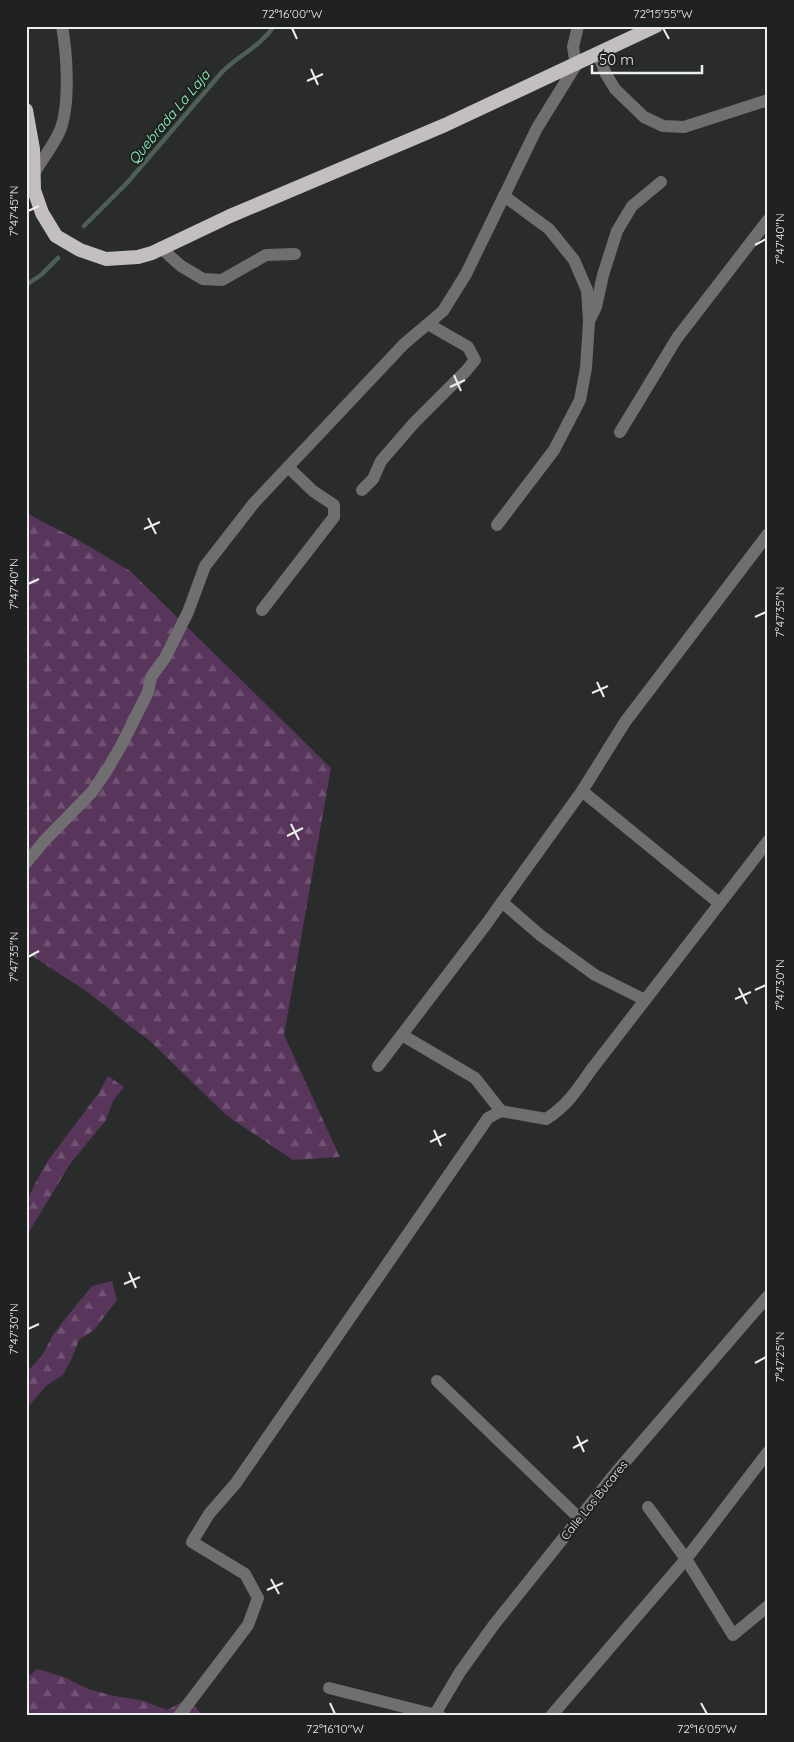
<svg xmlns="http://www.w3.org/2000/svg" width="794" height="1742" font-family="Quicksand,sans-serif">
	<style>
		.forest { fill: url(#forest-firs) }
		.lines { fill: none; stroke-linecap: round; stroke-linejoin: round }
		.stream { stroke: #4d5f56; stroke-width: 4.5 }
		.minor { stroke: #706e70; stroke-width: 12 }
		.tertiary { stroke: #706e70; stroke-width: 12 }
		.trunk { stroke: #c2bec2; stroke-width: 14 }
		.ticks { fill: none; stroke: #eceeed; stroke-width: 2 }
		.labels { text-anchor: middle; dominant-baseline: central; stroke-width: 4.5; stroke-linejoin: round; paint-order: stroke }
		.street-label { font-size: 12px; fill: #eceeed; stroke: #202221 }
		.water-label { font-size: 14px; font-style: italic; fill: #8bf8bf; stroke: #202221 }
		.neatline { fill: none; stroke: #eceeed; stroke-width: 2 }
		.ticks-label { font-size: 12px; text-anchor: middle; fill: #eceeed }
	</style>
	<defs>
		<pattern id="forest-firs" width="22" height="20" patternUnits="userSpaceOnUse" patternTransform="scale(1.25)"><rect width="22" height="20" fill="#58365b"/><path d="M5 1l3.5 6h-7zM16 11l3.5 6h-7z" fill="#705373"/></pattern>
	</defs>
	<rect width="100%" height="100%" fill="#292c2a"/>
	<!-- forest -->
	<g class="forest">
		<polygon points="26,513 80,541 130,571 331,768 284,1035 340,1157 293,1160 226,1115 149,1040 127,1024 107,1007 86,991 26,952"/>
		<polygon points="108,1076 124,1087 113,1101 106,1120 70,1164 26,1237 26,1202 36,1182 47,1162 98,1094"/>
		<polygon points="112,1281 117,1300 94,1330 79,1340 72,1358 63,1375 47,1385 26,1409 26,1373 43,1354 53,1335 65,1319 92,1286"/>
		<polygon points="37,1669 64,1677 88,1689 114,1696 141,1700 167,1710 187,1699 204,1716 26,1716 26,1679"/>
	</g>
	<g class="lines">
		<!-- stream -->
		<g class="stream">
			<path d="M84 226 127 183 222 72C239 55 261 46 274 26"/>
			<polyline points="26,285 41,275 58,258"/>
		</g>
		<!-- minor -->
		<g class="minor">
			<path d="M33 175C41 161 56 142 61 128 70 101 67 54 62 26"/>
			<polyline points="161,248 181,266 203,279 222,280 266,255 295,254"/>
			<polyline points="590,319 596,307 603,275 617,231 632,206 661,182"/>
			<polyline points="620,432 677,338 768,220"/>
			<polyline points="362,490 373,479 381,461 414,423 466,371 475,360 468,347 428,324"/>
			<polyline points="497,525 554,450 580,400 586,368 589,322 587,290 574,260 549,229 504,196 537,128 576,65 573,47 578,26"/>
			<polyline points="262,610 334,517 334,505 313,491 288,467"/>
			<polyline points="582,791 719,903"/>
			<polyline points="26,863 45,840 92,792 107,770 122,744 148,692 151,677 165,658 188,612 205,566 254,503 404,344 443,311 466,274 504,196"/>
			<polyline points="502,902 540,935 595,975 645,1000"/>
			<polyline points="402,1035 475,1078 501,1111"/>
			<polyline points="378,1066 487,923 582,791 625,722 768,534"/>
			<polyline points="437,1381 579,1518"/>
			<polyline points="648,1507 686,1559 733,1635 768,1606"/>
			<polyline points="329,1688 440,1716"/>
			<polyline points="435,1714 460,1672 493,1626 617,1471 768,1296"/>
			<path d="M179 1716 248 1625 258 1598 245 1574 192 1542 209 1514 236 1483 488 1118 501 1111 546 1119C566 1107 578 1089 591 1070L768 841"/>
			<polyline points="551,1716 686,1559 768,1452"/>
		</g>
		<!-- tertiary -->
		<polyline class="tertiary" points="598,55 606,74 615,89 644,117 663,126 684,127 768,100"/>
		<!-- trunk -->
		<polyline class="trunk" points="26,110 33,149 34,190 42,213 56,236 80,250 106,259 138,257 152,253 230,216 445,125 656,26"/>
	</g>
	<!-- ticks -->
	<path class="ticks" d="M292 28 297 39M663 28 669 39M311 69 318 85M307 81 323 74M28 211 39 206M755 245 766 239M454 375 461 391M450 387 465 380M148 518 156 534M144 529 160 522M28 584 39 579M755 617 766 612M597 682 604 697M592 693 608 686M291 824 299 840M287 836 303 828M28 957 39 951M739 988 747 1004M755 990 766 985M735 999 751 992M434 1130 441 1146M430 1142 446 1134M129 1272 136 1288M124 1284 140 1277M28 1329 39 1324M755 1363 766 1357M577 1436 584 1452M573 1448 588 1440M271 1579 279 1594M267 1590 283 1583M330 1703 335 1714M701 1703 707 1714"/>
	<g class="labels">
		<!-- street labels -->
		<g class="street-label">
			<text transform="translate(594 1500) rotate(-51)">Calle Los Bucares</text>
		</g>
		<!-- water labels -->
		<g class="water-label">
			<text transform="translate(169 117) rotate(-50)">Quebrada La Laja</text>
		</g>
	</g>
	<!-- border -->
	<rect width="794" height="1742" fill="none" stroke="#202221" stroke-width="55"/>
	<!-- scale -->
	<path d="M592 65v8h110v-8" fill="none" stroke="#eceeed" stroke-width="2.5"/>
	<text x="599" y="65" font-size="15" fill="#eceeed" stroke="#202221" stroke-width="4" paint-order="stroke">50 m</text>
	<rect x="28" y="28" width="738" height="1686" class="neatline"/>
	<g class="ticks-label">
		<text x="292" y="18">72°16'00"W</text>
		<text x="663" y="18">72°15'55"W</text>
		<text transform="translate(14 211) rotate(-90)" y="4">7°47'45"N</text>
		<text transform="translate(780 239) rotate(-90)" y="4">7°47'40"N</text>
		<text transform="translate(14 584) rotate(-90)" y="4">7°47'40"N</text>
		<text transform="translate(780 612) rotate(-90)" y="4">7°47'35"N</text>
		<text transform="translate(14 957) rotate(-90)" y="4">7°47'35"N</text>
		<text transform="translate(780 985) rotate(-90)" y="4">7°47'30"N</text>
		<text transform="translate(14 1329) rotate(-90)" y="4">7°47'30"N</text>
		<text transform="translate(780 1357) rotate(-90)" y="4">7°47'25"N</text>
		<text x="335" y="1733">72°16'10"W</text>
		<text x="707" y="1733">72°16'05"W</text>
	</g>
</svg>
